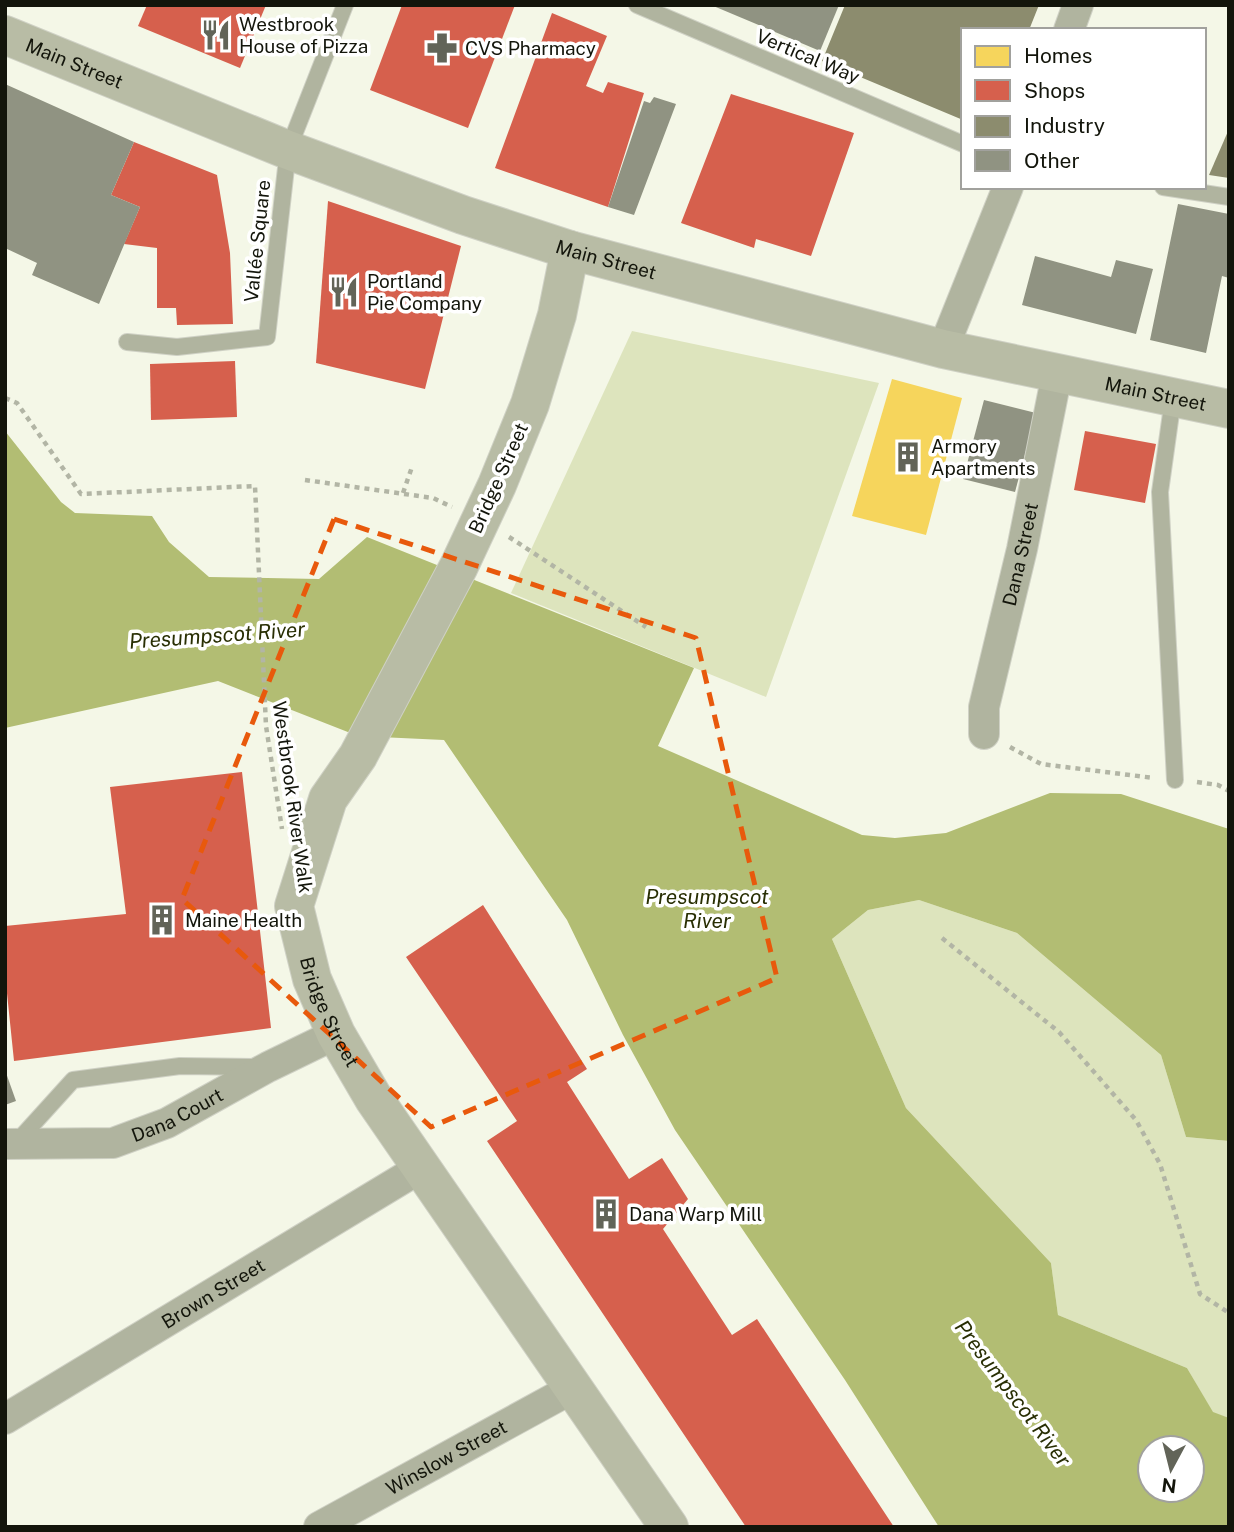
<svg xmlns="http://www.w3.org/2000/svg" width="1234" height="1532" font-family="'Public Sans',sans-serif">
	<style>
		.green { fill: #dde4bd }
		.water { fill: #b2bd73; fill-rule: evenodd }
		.homes { fill: #f6d55c }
		.shops { fill: #d6604d }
		.industry { fill: #8c8c6e }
		.building { fill: #909382 }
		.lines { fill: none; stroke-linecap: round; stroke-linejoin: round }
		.lane-casing { stroke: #cfd1c5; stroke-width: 18 }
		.street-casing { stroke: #cfd1c5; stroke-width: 32 }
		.secondary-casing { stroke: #cfd1c5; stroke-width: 40 }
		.path { stroke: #b2b5a5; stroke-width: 4.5; stroke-dasharray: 5 5; stroke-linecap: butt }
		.lane { stroke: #b0b49f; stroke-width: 16 }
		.street { stroke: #b0b49f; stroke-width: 30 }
		.secondary { stroke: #b8bca5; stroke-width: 38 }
		.marked { fill: none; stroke: #e8590c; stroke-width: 5; stroke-dasharray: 14 9; stroke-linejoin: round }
		.labels { text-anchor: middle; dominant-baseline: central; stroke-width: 7; stroke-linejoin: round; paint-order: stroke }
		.poi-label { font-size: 19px; fill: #13150b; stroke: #fff; text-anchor: start }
		.street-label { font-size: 19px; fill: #13150b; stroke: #fff }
		.water-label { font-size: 21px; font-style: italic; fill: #292f04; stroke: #fff }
	</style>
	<rect width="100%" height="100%" fill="#f4f7e7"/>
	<!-- green -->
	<g class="green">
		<polygon points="632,331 879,383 766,697 511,593"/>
		<polygon points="919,900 1017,933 1161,1055 1186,1137 1229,1141 1229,1418 1213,1413 1187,1368 1058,1315 1051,1263 906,1108 832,939 868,910"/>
	</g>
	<!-- water -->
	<path class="water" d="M5 431 61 502 75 513 152 516 169 542 209 577 319 579 367 537 694 668 658 746 862 835 895 838 946 833 1050 793 1121 794 1229 829V1141L1186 1137 1161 1055 1017 933 919 900 868 910 832 939 906 1108 1051 1263 1058 1315 1187 1368 1213 1412 1229 1418V1527H939L845 1380 675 1130 623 1035 567 920 444 740 358 736 218 681 5 728ZM1150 1448H1192V1490H1150Z"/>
	<!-- homes -->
	<polygon class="homes" points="892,379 962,398 926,535 852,516"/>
	<!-- shops -->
	<g class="shops">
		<polygon points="147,5 266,5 240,68 138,26"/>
		<polygon points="402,5 515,5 468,128 370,90"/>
		<polygon points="552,13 607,36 586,86 603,93 608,82 644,93 608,207 495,168"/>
		<polygon points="731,94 854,133 811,256 756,239 754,248 681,223"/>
		<polygon points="134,142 217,175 230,253 233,324 177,325 176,308 157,308 157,248 124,244 140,207 111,195"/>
		<polygon points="328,201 461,246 425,389 316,363"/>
		<polygon points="235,361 237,417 151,420 150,364"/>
		<polygon points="1085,431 1156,444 1145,503 1074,490"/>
		<polygon points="242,772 271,1028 14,1061 5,974 5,926 126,914 110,787"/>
		<polygon points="483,905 587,1069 567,1082 629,1179 662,1158 688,1199 663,1229 732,1335 757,1319 894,1527 746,1527 487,1141 517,1121 406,957"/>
	</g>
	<!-- industry -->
	<g class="industry">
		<polygon points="845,5 1039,5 1029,30 963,30 963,120 822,61"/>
		<polygon points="1229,129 1229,178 1209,175"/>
	</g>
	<!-- building -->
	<g class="building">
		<polygon points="711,5 839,5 820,51"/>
		<polygon points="5,84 134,142 111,195 140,207 99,304 32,275 37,263 5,248"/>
		<polygon points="654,97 676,104 634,215 608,207 644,101 650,103"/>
		<polygon points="1178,204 1229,214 1229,278 1222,276 1206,353 1150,340"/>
		<polygon points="1035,256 1111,277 1116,260 1153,269 1136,334 1022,305"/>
		<polygon points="984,400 1036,413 1015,492 963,479"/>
		<polygon points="5,1070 16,1101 5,1105"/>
	</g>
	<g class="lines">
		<!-- lane casing -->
		<g class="lane-casing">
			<g id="lane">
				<polyline points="637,5 963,144"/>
				<polyline points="1163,187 1229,197"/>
				<polyline points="127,342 177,347 267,337 288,150 345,5"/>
				<polyline points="1173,399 1160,492 1175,780"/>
				<polyline points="15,1144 73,1080 180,1066 259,1067"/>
			</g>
		</g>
		<!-- street casing -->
		<g class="street-casing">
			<g id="street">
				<polyline points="1069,30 1078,5"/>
				<polyline points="943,349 1008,187"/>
				<path id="s1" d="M984 734V707L1022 549 1057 374"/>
				<path id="s2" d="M5 1144 113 1143 167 1123 268 1067 336 1034"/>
				<path id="s3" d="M5 1419 422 1167"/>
				<path id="s4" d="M319 1527 573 1388"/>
			</g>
		</g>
		<!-- secondary casing -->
		<g class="secondary-casing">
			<g id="secondary">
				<path id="s5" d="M5 35 288 150 463 215 570 250 943 349 1229 409"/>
				<path id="s6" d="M570 250 557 315 530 404 497 485 459 566 358 756 328 799 294 906 312 979 336 1034 374 1099 669 1527"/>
			</g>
		</g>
		<!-- path -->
		<g class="path">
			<polyline points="5,398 17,403 81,494 255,486 266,726 282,829"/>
			<polyline points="305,480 433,498 452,507"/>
			<polyline points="403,493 412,467"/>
			<polyline points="509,537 646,627"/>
			<polyline points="1010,747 1041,764 1154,778"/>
			<polyline points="1197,782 1218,785 1229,791"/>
			<polyline points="942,938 1059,1032 1136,1120 1160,1164 1200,1294 1229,1313"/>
		</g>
		<!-- lane -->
		<use href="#lane" class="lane"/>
		<!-- street -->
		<use href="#street" class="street"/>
		<!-- secondary -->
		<use href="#secondary" class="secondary"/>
	</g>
	<!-- marked area -->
	<path class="marked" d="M334 519 696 638 777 978 431 1127 182 899Z"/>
	<!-- icons -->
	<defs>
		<g id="restaurant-bare" transform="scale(2.415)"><path d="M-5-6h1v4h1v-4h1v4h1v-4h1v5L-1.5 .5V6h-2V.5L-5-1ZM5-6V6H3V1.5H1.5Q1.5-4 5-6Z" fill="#626458" stroke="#fff" stroke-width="2.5" paint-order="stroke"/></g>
		<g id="pharmacy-bare" transform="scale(2.415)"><path d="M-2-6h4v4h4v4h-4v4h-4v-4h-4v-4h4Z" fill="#626458" stroke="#fff" stroke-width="2.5" paint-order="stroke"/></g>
		<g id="building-bare" transform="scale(2.415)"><path d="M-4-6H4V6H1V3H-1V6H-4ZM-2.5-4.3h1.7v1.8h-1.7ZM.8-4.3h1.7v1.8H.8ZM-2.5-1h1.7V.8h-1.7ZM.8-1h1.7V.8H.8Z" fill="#626458" stroke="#fff" stroke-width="2.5" paint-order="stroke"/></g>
	</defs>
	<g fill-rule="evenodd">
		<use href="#restaurant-bare" x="216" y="35"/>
		<use href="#pharmacy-bare" x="442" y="48"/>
		<use href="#restaurant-bare" x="344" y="292"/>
		<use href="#building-bare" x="908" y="457"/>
		<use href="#building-bare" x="162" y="920"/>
		<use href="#building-bare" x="606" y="1214"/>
	</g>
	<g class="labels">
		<!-- poi labels -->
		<g class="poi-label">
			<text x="239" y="24">Westbrook<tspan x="239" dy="22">House of Pizza</tspan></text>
			<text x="465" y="48">CVS Pharmacy</text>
			<text x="367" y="281">Portland<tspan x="367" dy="22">Pie Company</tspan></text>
			<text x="931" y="446">Armory<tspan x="931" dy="22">Apartments</tspan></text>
			<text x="185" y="920">Maine Health</text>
			<text x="629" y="1214">Dana Warp Mill</text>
		</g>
		<!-- street labels -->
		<g class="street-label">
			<text transform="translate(808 56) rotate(23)">Vertical Way</text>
			<text stroke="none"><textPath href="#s5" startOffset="75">Main Street</textPath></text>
			<text transform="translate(257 241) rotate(-84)">Vallée Square</text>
			<text stroke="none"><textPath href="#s5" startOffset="642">Main Street</textPath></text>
			<text stroke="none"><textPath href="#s5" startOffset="1208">Main Street</textPath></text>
			<text transform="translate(498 478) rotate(-66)">Bridge Street</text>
			<text stroke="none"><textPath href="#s1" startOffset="184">Dana Street</textPath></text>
			<text transform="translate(293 797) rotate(82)">Westbrook River Walk</text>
			<text stroke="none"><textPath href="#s6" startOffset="828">Bridge Street</textPath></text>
			<text stroke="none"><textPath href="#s2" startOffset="178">Dana Court</textPath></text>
			<text stroke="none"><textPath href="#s3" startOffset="243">Brown Street</textPath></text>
			<text stroke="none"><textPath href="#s4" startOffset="145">Winslow Street</textPath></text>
		</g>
		<!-- water labels -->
		<g class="water-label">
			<text transform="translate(217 635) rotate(-4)">Presumpscot River</text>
			<text x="707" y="896">Presumpscot<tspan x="707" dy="24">River</tspan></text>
			<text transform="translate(1013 1393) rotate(53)">Presumpscot River</text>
		</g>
	</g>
	<!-- border -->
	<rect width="1234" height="1532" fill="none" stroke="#13150b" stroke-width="14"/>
	<!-- legend -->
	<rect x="961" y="28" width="245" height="161" fill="#ffffff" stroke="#a1a19d" stroke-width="2"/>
	<rect x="975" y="46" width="35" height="21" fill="#f6d55c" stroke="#a1a19d" stroke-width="2"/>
	<text x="1024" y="63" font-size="21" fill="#13150b">Homes</text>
	<rect x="975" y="80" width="35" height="21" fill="#d6604d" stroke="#a1a19d" stroke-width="2"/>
	<text x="1024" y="98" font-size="21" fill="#13150b">Shops</text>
	<rect x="975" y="116" width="35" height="21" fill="#8c8c6e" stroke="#a1a19d" stroke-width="2"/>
	<text x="1024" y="133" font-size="21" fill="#13150b">Industry</text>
	<rect x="975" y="150" width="35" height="21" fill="#909382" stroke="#a1a19d" stroke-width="2"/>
	<text x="1024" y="168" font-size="21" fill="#13150b">Other</text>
	<!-- north arrow -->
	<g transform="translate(1171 1469) rotate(187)"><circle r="33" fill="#ffffff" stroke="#a1a19d" stroke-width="2"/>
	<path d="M0-5L12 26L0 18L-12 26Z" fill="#626458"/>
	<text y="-10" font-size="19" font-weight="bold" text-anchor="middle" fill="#13150b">N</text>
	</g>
</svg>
